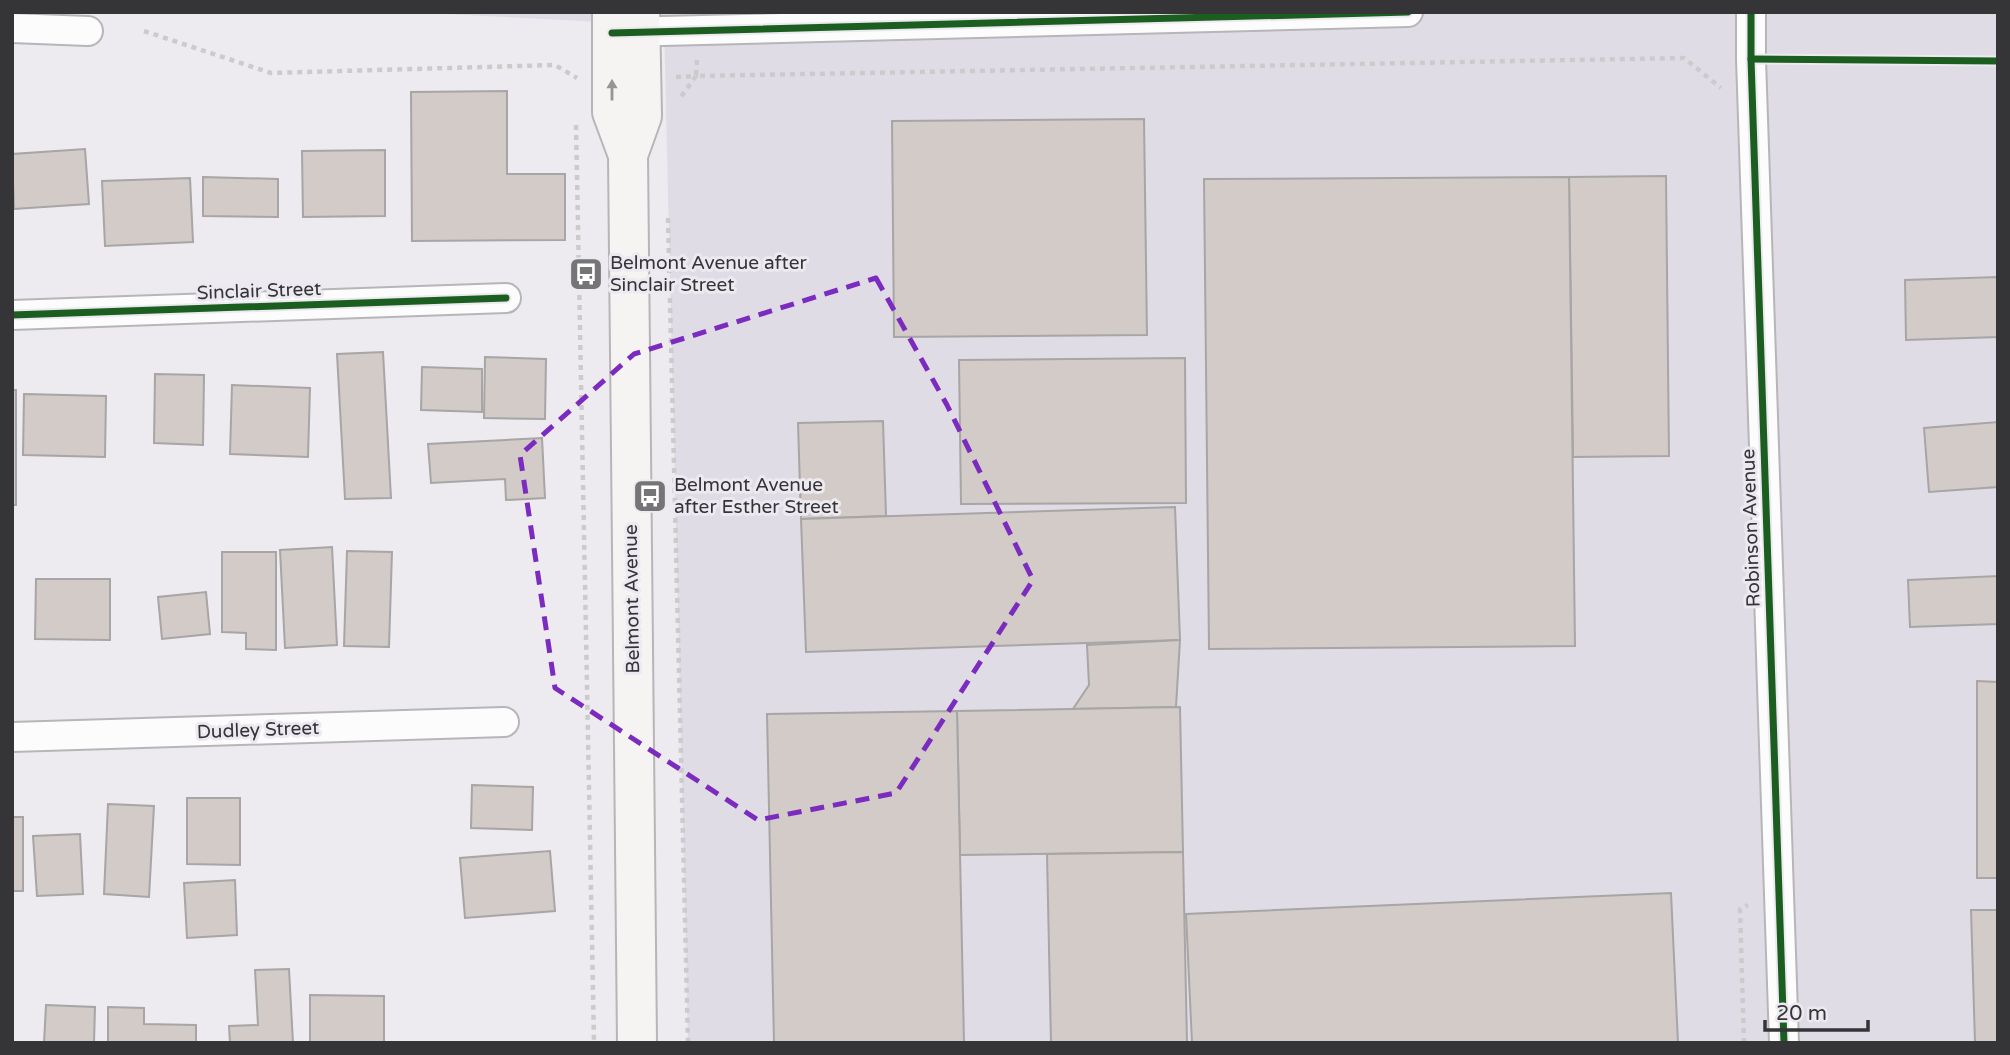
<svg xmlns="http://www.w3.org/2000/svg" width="2010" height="1055" font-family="'Varela Round',sans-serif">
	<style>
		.built { fill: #e0dce6 }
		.building { fill: #d2cbc7; stroke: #a7a5a5; stroke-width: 2 }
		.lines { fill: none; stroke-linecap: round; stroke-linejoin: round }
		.street-casing { stroke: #b6b5b8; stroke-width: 32 }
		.secondary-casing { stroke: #b6b5b8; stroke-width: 42 }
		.path { stroke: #cbcbcc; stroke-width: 4.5; stroke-dasharray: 5 5; stroke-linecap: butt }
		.street { stroke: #fcfcfd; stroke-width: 28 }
		.secondary { stroke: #f6f4f2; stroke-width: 38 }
		.cycleway-casing { stroke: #ece9f1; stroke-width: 11 }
		.cycleway { stroke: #1b5e20; stroke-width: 7 }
		.oneway { fill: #969494 }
		.marked { fill: none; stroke: #7b2cbf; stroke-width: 5; stroke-dasharray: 14 9; stroke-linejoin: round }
		.labels { text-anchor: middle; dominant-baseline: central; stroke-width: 6; stroke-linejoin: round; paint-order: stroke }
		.poi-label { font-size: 19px; fill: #353437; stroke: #ece9f1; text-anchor: start }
		.street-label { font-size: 19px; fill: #353437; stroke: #ece9f1 }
	</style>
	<rect width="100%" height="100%" fill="#edebef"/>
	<!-- built -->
	<polygon class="built" points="404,12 1998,12 1998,1043 688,1043 664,25"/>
	<!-- building -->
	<g class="building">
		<polygon points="507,91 507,174 565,174 565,240 412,241 411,92"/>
		<polygon points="1144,119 1147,335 894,337 892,121"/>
		<polygon points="85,149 89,204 14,209 12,154"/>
		<polygon points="385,150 385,216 303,217 302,151"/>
		<polygon points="1666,176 1669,456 1573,457 1569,177"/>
		<polygon points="203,177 278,179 278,217 203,216"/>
		<polygon points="1569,177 1575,646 1209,649 1204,179"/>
		<polygon points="190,178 193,242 105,246 102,181"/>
		<polygon points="1998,277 1998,337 1906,340 1905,280"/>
		<polygon points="383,352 391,498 345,499 337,354"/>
		<polygon points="485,357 546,359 545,419 484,418"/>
		<polygon points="1185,358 1186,503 961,504 959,360"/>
		<polygon points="422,367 482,369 482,412 421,410"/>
		<polygon points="155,374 204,375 203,445 154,443"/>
		<polygon points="232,385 310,388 308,457 230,454"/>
		<rect x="12" y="390" width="4" height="115"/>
		<polygon points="24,394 106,396 105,457 23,455"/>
		<polygon points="883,421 886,516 801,519 798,423"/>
		<polygon points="1998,422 1998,487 1929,492 1924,428"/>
		<polygon points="542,438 545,498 506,500 505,479 431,483 428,444"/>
		<polygon points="1175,507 1180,640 806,652 801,519"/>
		<polygon points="332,547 337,645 285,648 280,550"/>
		<polygon points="347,551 392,552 389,647 344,646"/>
		<polygon points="222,552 276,552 276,650 246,649 246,633 222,632"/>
		<polygon points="1998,576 1998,624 1910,627 1908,580"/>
		<polygon points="36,579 110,579 110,640 35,639"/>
		<polygon points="206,592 210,634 162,639 158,597"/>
		<polygon points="1180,640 1176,707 1073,709 1089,685 1087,645"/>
		<polygon points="1977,681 1998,682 1998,878 1977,878"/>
		<polygon points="1180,707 1183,852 960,855 957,711"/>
		<polygon points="957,711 964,1043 774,1043 767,714"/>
		<polygon points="472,785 533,787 532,830 471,828"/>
		<polygon points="187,798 240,798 240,865 187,864"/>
		<polygon points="108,804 154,806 149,897 104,894"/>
		<rect x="12" y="817" width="11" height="74"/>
		<polygon points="80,834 83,894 37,896 33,836"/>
		<polygon points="550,851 555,911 465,918 460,858"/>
		<polygon points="1183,852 1187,1043 1051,1043 1047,854"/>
		<polygon points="235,880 237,935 187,938 184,883"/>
		<polygon points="1671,893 1678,1043 1192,1043 1186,914"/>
		<polygon points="1971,910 1998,910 1998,1043 1975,1043"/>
		<polygon points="289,969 293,1043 230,1043 229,1026 258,1025 255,970"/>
		<polygon points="310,995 384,996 384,1043 310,1043"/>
		<polygon points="46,1005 95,1007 94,1043 44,1043"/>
		<polygon points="108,1007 144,1008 144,1024 196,1025 196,1043 108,1043"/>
	</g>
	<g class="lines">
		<!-- street casing -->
		<g class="street-casing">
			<g id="street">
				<polyline points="1751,12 1751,59 1784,1043"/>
				<polyline points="12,28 88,31"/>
				<polyline points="622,32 1408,12"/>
				<polyline points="12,315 506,298"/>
				<polyline points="12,737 504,722"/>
			</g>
		</g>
		<!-- secondary casing -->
		<g class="secondary-casing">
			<g id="secondary">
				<polyline points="612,12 612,112 628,155 637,1043"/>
				<polyline points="628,155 642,116 640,12"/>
			</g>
		</g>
		<!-- path -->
		<g class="path">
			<polyline points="144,31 271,73 555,65 577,78"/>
			<polyline points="697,60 696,76 1684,58 1721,88"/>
			<polyline points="676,77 696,76 680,98"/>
			<polyline points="576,125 594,1043"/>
			<polyline points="668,218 688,1043"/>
			<polyline points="1744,1043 1740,909 1748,905"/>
		</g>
		<!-- street -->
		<use href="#street" class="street"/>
		<!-- secondary -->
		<use href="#secondary" class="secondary"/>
		<!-- cycleway casing -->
		<g class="cycleway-casing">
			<g id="cycleway">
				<polyline points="1751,12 1751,59 1784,1043"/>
				<polyline points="612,33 1408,12"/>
				<polyline points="1751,59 1998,61"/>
				<polyline points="12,315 506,298"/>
			</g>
		</g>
		<!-- cycleway -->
		<use href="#cycleway" class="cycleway"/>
	</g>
	<!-- one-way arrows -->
	<defs><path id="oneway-solid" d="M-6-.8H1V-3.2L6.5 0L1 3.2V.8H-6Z" transform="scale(1.75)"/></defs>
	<use class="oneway" href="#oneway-solid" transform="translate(612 90) rotate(-90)"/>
	<!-- marked area -->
	<path class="marked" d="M876 278 947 405 1033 580 896 793 758 820 555 688 520 455 634 354Z"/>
	<!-- icons -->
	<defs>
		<g id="bus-square" transform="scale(1.75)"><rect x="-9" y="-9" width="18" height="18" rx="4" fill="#757477" stroke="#ece9f1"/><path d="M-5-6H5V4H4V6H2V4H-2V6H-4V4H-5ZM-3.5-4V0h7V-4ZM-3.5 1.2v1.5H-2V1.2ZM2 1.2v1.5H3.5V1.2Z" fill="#fff"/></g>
	</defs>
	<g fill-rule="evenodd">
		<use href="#bus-square" x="586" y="274"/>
		<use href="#bus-square" x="650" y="496"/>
	</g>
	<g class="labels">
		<!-- poi labels -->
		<g class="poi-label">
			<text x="610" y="263">Belmont Avenue after<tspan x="610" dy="22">Sinclair Street</tspan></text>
			<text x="674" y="485">Belmont Avenue<tspan x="674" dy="22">after Esther Street</tspan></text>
		</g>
		<!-- street labels -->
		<g class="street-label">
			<text transform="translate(259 291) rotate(-2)">Sinclair Street</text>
			<text transform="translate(1751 528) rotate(-92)">Robinson Avenue</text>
			<text transform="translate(632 599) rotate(-91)">Belmont Avenue</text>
			<text transform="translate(258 730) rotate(-2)">Dudley Street</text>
		</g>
	</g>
	<!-- border -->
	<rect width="2010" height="1055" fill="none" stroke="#353437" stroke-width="28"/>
	<!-- scale -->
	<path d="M1765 1020v10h103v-10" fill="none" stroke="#353437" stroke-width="3.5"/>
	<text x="1776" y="1020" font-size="21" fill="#353437" stroke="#ece9f1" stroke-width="5" paint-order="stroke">20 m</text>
</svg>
